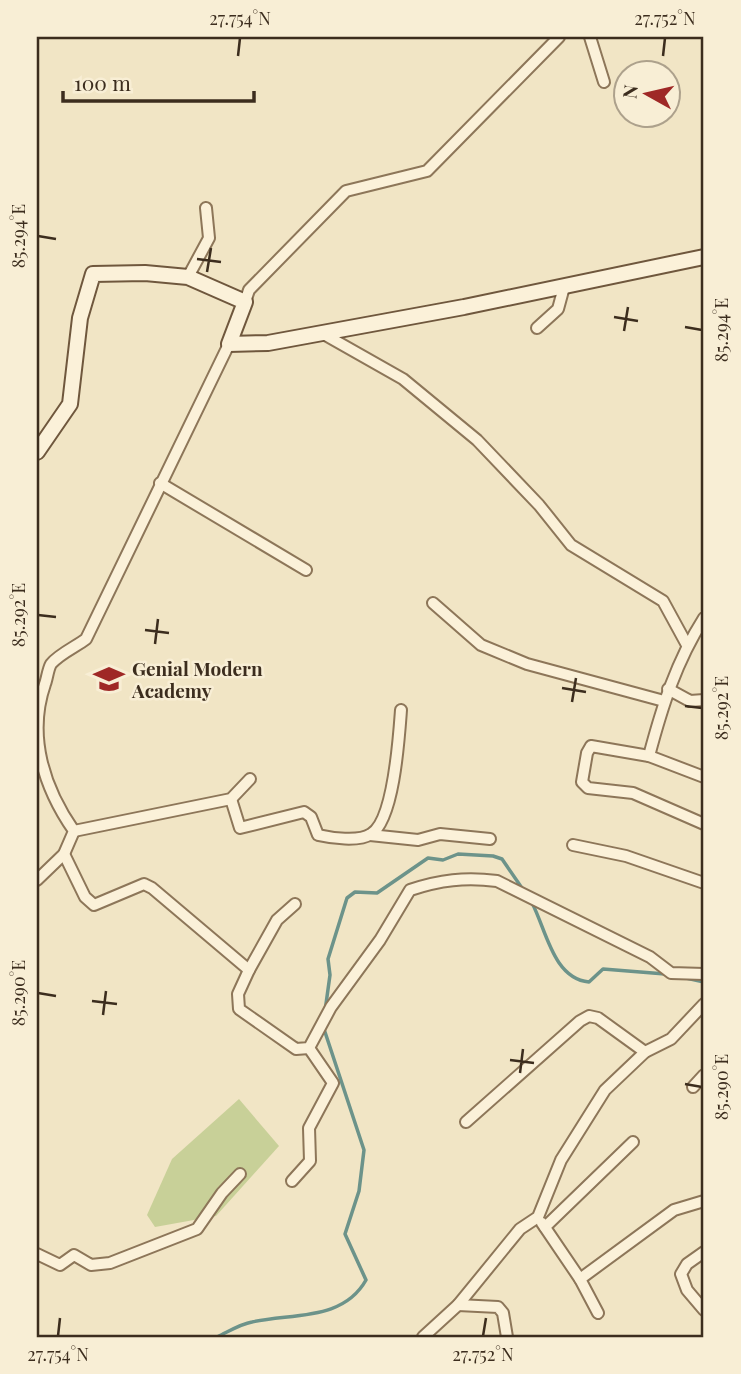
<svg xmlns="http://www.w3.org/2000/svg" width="741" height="1374" font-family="'Playfair Display',serif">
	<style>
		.green { fill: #c8d098 }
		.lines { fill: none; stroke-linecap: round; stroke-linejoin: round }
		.stream { stroke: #6c938a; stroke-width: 3.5 }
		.street-casing { stroke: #8d7659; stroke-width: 14 }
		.secondary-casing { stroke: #6f573d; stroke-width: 18 }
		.street { stroke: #fbf1d9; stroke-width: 10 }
		.secondary { stroke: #fbf1d9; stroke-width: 14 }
		.ticks { fill: none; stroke: #3c2d1e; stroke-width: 2.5 }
		.labels { text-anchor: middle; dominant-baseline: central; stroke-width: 5; stroke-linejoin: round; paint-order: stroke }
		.poi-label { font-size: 19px; font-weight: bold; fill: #3c2d1e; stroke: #f8eed5; text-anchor: start }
		.neatline { fill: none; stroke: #3c2d1e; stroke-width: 2.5 }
		.ticks-label { font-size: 18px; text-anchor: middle; fill: #3c2d1e }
	</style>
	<rect width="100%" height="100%" fill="#f1e5c5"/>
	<!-- green -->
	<polygon class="green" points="239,1099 279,1146 216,1216 155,1227 147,1215 172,1159"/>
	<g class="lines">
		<!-- stream -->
		<g class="stream">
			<path d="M532 903C546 929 553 979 589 982L603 969 665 974"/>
			<polyline points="686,978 704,982"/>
			<polyline points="325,1011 330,975 328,959 347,898 355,892 377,893 428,858 443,860 458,854 493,856 502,859 524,891"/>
			<path d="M217 1337C228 1332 240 1324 252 1322 293 1313 343 1321 366 1280L345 1234 359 1191 364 1150 323 1026"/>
		</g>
		<!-- street casing -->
		<g class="street-casing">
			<g id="street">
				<polyline points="590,37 604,82"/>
				<polyline points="188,277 209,238 206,208"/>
				<polyline points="245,302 249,290 346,191 427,171 559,37"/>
				<polyline points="537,328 558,309 564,287"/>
				<polyline points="320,332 403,379 477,440 539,505 571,545 663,601 687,645"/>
				<polyline points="160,483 306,570"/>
				<polyline points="433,603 481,645 527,664 664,701"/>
				<path d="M704 618C676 662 662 707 649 756L704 777"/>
				<polyline points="668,689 690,701 704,700"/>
				<polyline points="649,756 591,746 587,753 582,782 588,788 633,793 704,824"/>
				<path d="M231 799 240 828 304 812 311 817 318 835C331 838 359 842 371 834 394 820 399 737 401 710"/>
				<polyline points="74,831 231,799 250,779"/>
				<polyline points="370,835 418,840 440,834 490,839"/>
				<polyline points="573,845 626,856 704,883"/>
				<path d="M64 854 85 897 94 905 144 884 152 888 249 970 238 994 239 1009 296 1049 309 1048 331 1007 380 940 410 890C440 880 465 877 497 881L650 957 671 973 704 974"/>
				<path d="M37 880 64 854 74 831C44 788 27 736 45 684 47 679 48 669 51 664 59 654 77 646 86 639L229 344"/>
				<polyline points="249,970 277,920 295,904"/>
				<polyline points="693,1087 704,1075"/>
				<polyline points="466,1122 580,1021 589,1016 598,1018 645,1052"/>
				<polyline points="292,1181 310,1161 309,1128 333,1083 309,1048"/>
				<polyline points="542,1223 580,1279 598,1313"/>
				<polyline points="545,1227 633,1142"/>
				<polyline points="704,1252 687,1264 681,1274 687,1290 704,1310"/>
				<polyline points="37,1254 60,1265 74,1255 91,1265 110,1263 197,1229 222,1193 240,1174"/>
				<polyline points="580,1279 674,1210 704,1201"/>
				<polyline points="458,1305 498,1307 503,1313 507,1337"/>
				<polyline points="423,1337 458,1305 520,1229 538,1217 561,1160 605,1090 645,1052 671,1039 704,1004"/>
			</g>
		</g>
		<!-- secondary casing -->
		<g class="secondary-casing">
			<polyline id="secondary" points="37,452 70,404 80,318 93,274 145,273 188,277 245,302 229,344 268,343 464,307 704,257"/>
		</g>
		<!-- street -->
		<use href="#street" class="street"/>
		<!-- secondary -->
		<use href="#secondary" class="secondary"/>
	</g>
	<!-- ticks -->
	<path class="ticks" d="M238 56 240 38M663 56 665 38M38 236 56 239M197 259 221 262M207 272 211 248M614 317 638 321M685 327 702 330M624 331 628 307M38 615 56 617M145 630 169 633M155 644 158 619M562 688 586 692M572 702 576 678M685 706 702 708M38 993 56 996M92 1001 117 1004M103 1015 106 991M510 1060 534 1063M520 1073 523 1049M685 1084 702 1087M58 1336 60 1318M483 1336 486 1318"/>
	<!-- icons -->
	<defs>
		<g id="school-bare" transform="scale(2.415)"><path d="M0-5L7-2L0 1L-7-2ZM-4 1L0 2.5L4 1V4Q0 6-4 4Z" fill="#9f2826" stroke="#f8eed5" stroke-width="2.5" paint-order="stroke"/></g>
	</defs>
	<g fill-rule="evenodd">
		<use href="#school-bare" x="109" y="679"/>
	</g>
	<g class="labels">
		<!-- poi labels -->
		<g class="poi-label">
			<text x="132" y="668">Genial Modern<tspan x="132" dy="22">Academy</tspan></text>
		</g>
	</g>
	<!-- border -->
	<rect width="741" height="1374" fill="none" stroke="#f8eed5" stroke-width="77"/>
	<!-- north arrow -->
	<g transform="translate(647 94) rotate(278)"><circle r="33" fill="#f8eed5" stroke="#ada18c" stroke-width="2"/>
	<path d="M0-5L12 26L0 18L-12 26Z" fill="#9f2826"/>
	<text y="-10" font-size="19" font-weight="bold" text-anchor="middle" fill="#3c2d1e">N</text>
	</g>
	<!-- scale -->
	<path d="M63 91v10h191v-10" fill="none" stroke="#3c2d1e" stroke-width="3.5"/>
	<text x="74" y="91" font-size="21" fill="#3c2d1e" stroke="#f8eed5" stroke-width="5" paint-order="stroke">100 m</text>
	<rect x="38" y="38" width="664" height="1298" class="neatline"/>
	<g class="ticks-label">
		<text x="240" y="25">27.754°N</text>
		<text x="665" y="25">27.752°N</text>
		<text transform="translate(19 236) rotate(-90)" y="6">85.294°E</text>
		<text transform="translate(722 330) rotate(-90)" y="6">85.294°E</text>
		<text transform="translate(19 615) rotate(-90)" y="6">85.292°E</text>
		<text transform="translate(722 708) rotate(-90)" y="6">85.292°E</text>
		<text transform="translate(19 993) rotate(-90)" y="6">85.290°E</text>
		<text transform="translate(722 1087) rotate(-90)" y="6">85.290°E</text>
		<text x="58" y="1361">27.754°N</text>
		<text x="483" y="1361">27.752°N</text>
	</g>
</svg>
